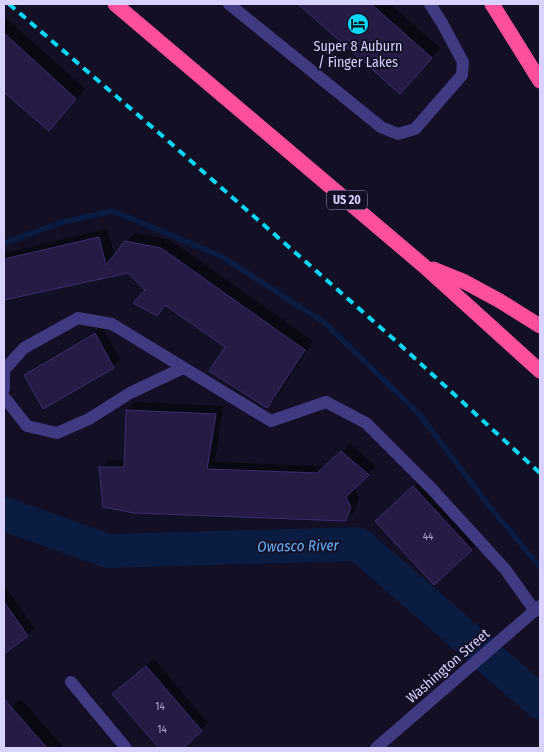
<svg xmlns="http://www.w3.org/2000/svg" width="544" height="752" font-family="'Fira Sans Condensed',sans-serif">
	<style>
		.shadow { fill: #0007 }
		.lines { fill: none; stroke-linecap: round; stroke-linejoin: round }
		.stream { stroke: #0a1c42; stroke-width: 5.5 }
		.river { stroke: #0a1c42; stroke-width: 34 }
		.building { fill: #251b45; stroke: #3d2d71 }
		.minor { stroke: #403a83; stroke-width: 12 }
		.highway { stroke: #fd4f9c; stroke-width: 15 }
		.rail { stroke: #03d8fa; stroke-width: 4; stroke-dasharray: 8 6; stroke-linecap: butt }
		.labels { text-anchor: middle; dominant-baseline: central; stroke-width: 4; stroke-linejoin: round; paint-order: stroke }
		.number-label { font-size: 11px; fill: #aca4d0 }
		.shield { fill: #130f24; stroke: #9e98bd; stroke-width: 1 }
		.shield-label { font-size: 12px; font-weight: bold; fill: #d9d2fe }
		.poi-label { font-size: 14px; fill: #d9d2fe; stroke: #130f24 }
		.street-label { font-size: 14px; fill: #d9d2fe; stroke: #130f24 }
		.water-label { font-size: 15px; font-style: italic; fill: #62affd; stroke: #130f24 }
	</style>
	<rect width="100%" height="100%" fill="#130f24"/>
	<!-- shadow -->
	<g class="shadow">
		<polygon points="300,4 390,4 440,48 400,93"/>
		<polygon points="4,16 85,89 49,129 4,90"/>
		<polygon points="107,229 115,256 126,242 135,233 170,240 313,341 276,398 267,406 226,347 166,304 157,314 147,290 129,272 4,299 4,253"/>
		<polygon points="102,327 121,360 113,367 26,375 33,368"/>
		<polygon points="135,402 223,406 215,462 327,466 350,444 376,466 354,488 359,498 354,512 346,520 101,468 109,460 126,460 127,411"/>
		<polygon points="421,480 478,542 434,583 383,514"/>
		<polygon points="4,586 35,628 28,635 4,653"/>
		<polygon points="154,659 208,723 181,748 160,748 114,694"/>
		<polygon points="21,699 64,748 4,748 4,713"/>
	</g>
	<g class="lines">
		<!-- stream -->
		<polyline class="stream" points="4,243 63,222 113,211 221,256 325,323 419,414 490,507 540,567"/>
		<!-- river -->
		<polyline class="river" points="4,514 108,551 358,544 540,702"/>
	</g>
	<!-- building -->
	<g class="building">
		<polygon points="298,4 371,4 432,58 400,94"/>
		<polygon points="4,33 76,99 49,131 4,92"/>
		<polygon points="99,237 106,265 125,241 161,248 305,350 267,408 209,371 225,347 165,305 157,316 133,303 145,290 128,273 4,300 4,259"/>
		<polygon points="95,333 114,368 43,409 24,375"/>
		<polygon points="126,410 216,414 207,469 317,473 341,451 369,475 346,497 351,507 346,521 134,513 103,507 99,467 124,467"/>
		<polygon points="413,486 472,550 434,585 375,521"/>
		<polygon points="4,602 28,636 4,654"/>
		<polygon points="146,666 202,731 183,748 159,748 112,694"/>
		<polygon points="4,699 47,748 4,748"/>
	</g>
	<g class="lines">
		<!-- minor -->
		<g class="minor">
			<polyline points="229,4 381,127 398,134 415,129 462,75 463,62 442,23 430,4"/>
			<polyline points="4,389 4,370 24,348 78,318 112,324 271,421 326,402 366,423 431,488 505,569 535,611"/>
			<polyline points="4,397 27,426 57,433 89,419 130,393 183,368"/>
			<polyline points="71,682 126,748"/>
			<polyline points="376,748 540,606"/>
		</g>
		<!-- highway -->
		<g class="highway">
			<polyline points="115,4 424,266 540,371"/>
			<polyline points="492,4 540,81"/>
			<polyline points="433,269 465,282 500,301 540,326"/>
		</g>
		<!-- rail -->
		<polyline class="rail" points="9,4 166,139 397,342 540,473"/>
	</g>
	<!-- icons -->
	<defs>
		<g id="hotel-disc" transform="scale(1.125)"><circle r="9.5" fill="#03d8fa" stroke="#130f24"/><path d="M-6-4.5h1.5V1H6V5H4.5V3h-9V5H-6ZM-4 0a1.8 1.8 0 1 1 3.6 0ZM.5 0V-2.5h3Q6-2.5 6 0Z" fill="#111"/></g>
	</defs>
	<g fill-rule="evenodd">
		<use href="#hotel-disc" x="358" y="24"/>
	</g>
	<g class="labels">
		<!-- number labels -->
		<g class="number-label">
			<text x="428" y="536">44</text>
			<text x="160" y="706">14</text>
			<text x="162" y="729">14</text>
		</g>
		<!-- shield labels -->
		<rect class="shield" x="327" y="190.5" width="40" height="19" rx="4"/>
		<g class="shield-label">
			<text x="347" y="200">US 20</text>
		</g>
		<!-- poi labels -->
		<g class="poi-label">
			<text x="358" y="46">Super 8 Auburn<tspan x="358" dy="16">/ Finger Lakes</tspan></text>
		</g>
		<!-- street labels -->
		<g class="street-label">
			<text transform="translate(448 666) rotate(-41)">Washington Street</text>
		</g>
		<!-- water labels -->
		<g class="water-label">
			<text transform="translate(298 546) rotate(-1)">Owasco River</text>
		</g>
	</g>
	<!-- border -->
	<rect width="544" height="752" fill="none" stroke="#d9d2fe" stroke-width="10"/>
</svg>
